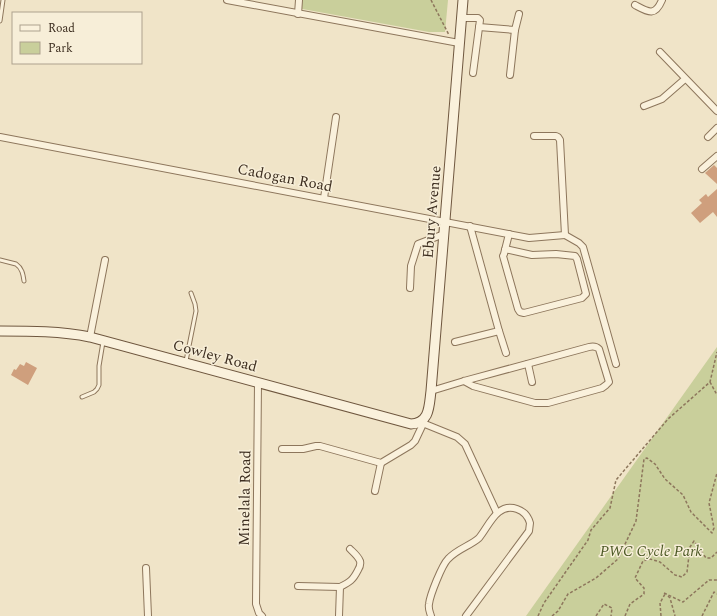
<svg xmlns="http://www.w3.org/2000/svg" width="717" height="616" font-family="Spectral,serif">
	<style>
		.green { fill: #c9cf9b }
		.building { fill: #cf9f7d }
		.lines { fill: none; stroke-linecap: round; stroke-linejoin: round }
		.lane-casing { stroke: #8d765c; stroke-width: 5 }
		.street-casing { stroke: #8d765c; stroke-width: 8 }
		.secondary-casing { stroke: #6f573f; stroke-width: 11 }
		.path { stroke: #8d765c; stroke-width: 1.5; stroke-dasharray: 3 2; stroke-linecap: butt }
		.lane { stroke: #faf1dc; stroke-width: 3 }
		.street { stroke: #faf1dc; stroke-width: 6 }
		.secondary { stroke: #faf1dc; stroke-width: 9 }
		.labels { text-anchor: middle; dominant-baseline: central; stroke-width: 3; stroke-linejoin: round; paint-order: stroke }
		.street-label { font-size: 15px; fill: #3d2e20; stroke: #f7eed8 }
		.park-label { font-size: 15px; font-style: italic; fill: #4d5a26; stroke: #f7eed8 }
	</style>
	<rect width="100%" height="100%" fill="#f0e4c8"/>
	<!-- green -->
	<g class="green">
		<polygon points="297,0 448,0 445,32 429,32 297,8"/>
		<polygon points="717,347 717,616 526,616"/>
	</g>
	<!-- building -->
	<g class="building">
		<polygon points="714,165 717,168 717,184 705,173"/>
		<polygon points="717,189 717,217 713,212 700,223 691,213 702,203 699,200 706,194 708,197"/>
		<polygon points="26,362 37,368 28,385 11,375 14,369 16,370 20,364 24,366"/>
	</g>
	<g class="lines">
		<!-- lane casing -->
		<g class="lane-casing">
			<g id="lane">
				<polyline points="0,21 3,0"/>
				<path d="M0 260 16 264C22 268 23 274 24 281"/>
				<polyline points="186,361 196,311 195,304 191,293"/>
				<polyline points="82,397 94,392 97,389 99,385 99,366 103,342"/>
			</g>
		</g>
		<!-- street casing -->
		<g class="street-casing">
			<g id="street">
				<polyline points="227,0 459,43"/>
				<path d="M635 5C648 12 655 17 662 0"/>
				<polyline points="298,14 299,0"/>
				<polyline points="462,18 478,18 480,20 473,73"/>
				<polyline points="479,27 515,30"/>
				<polyline points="660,52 717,111"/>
				<polyline points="510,75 515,30 519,14"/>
				<polyline points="644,106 662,99 685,79"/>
				<polyline points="534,136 556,136 558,137 560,140 565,235"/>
				<polyline points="0,137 529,238 565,235"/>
				<polyline points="708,137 717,128"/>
				<polyline points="702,169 717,156"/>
				<polyline points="324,198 336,117"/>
				<polyline points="565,235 579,243 583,247 616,364"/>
				<polyline points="505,249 532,255 556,254 575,256 577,259 586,294 582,298 524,313 520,312 518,309 503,256 504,254 509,234"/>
				<polyline points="410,288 411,266 418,244 444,234"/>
				<polyline points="499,331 506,353"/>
				<polyline points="90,337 105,260"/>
				<polyline points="455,342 499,331 470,226"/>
				<polyline points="528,364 532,382"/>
				<polyline points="258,382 256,604 259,613 262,616"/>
				<path d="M431 391 464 381 589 347C593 346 596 346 599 349L609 382 606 385 602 388 548 403H535L473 386 464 381"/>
				<polyline points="420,422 457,437 465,444 497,513"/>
				<polyline points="282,449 303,449 316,446 320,446 381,463 411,445 415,441 423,424"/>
				<polyline points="375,491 381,463"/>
				<polyline points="146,568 148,616"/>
				<polyline points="298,586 340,587"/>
				<path d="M339 616 340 587C350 582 353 580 358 570 360 567 361 565 360 561 358 556 353 552 350 549"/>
				<path d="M431 616C430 612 428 609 429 604 430 595 442 565 448 559 457 549 470 546 479 538 489 526 497 502 517 509 523 511 528 516 530 523L529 531 466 616"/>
			</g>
		</g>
		<!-- secondary casing -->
		<g class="secondary-casing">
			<path id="secondary" d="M0 331C30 331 61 331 90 337L411 424C430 423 429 406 431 391L463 0"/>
		</g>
		<!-- path -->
		<g class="path">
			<polyline points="431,0 449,35"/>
			<polyline points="710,382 717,395"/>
			<polyline points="664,593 683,602 709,580 717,580"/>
			<polyline points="668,596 670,598 675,616"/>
			<polyline points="538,616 544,603 588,540 591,530 610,508 616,480 668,419 710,382 717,352"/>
			<polyline points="552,616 558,611 568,594 596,578 618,559 636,521 644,459 647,458 655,464 665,479 683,495 691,512 712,533 714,528 709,503 717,473"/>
			<polyline points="596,616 604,604 612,608 611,616"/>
			<polyline points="625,616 630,604 644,594 644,588 635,578 643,561 650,559 660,562 675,575 682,577 687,572 690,547 694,541 706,558 711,558 717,552"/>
			<polyline points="661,616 660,603 665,594"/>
			<polyline points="702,616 714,592 717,594"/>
		</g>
		<!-- lane -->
		<use href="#lane" class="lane"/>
		<!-- street -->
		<use href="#street" class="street"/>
		<!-- secondary -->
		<use href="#secondary" class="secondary"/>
	</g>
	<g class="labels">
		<!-- street labels -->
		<g class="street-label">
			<text transform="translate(285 178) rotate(11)">Cadogan Road</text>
			<text transform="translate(432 212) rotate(-85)">Ebury Avenue</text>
			<text transform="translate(215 356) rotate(15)">Cowley Road</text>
			<text transform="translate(245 498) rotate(-89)">Minelala Road</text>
		</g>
		<!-- park labels -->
		<g class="park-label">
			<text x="651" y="551">PWC Cycle Park</text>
		</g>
	</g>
	<!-- legend -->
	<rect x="12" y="12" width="130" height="52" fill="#f7eed8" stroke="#ada18e"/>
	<rect x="20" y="25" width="20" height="6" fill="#faf1dc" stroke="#ada18e"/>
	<text x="48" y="32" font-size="12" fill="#3d2e20">Road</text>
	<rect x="20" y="42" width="20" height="12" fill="#c9cf9b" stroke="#ada18e"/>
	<text x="48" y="52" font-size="12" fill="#3d2e20">Park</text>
</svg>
